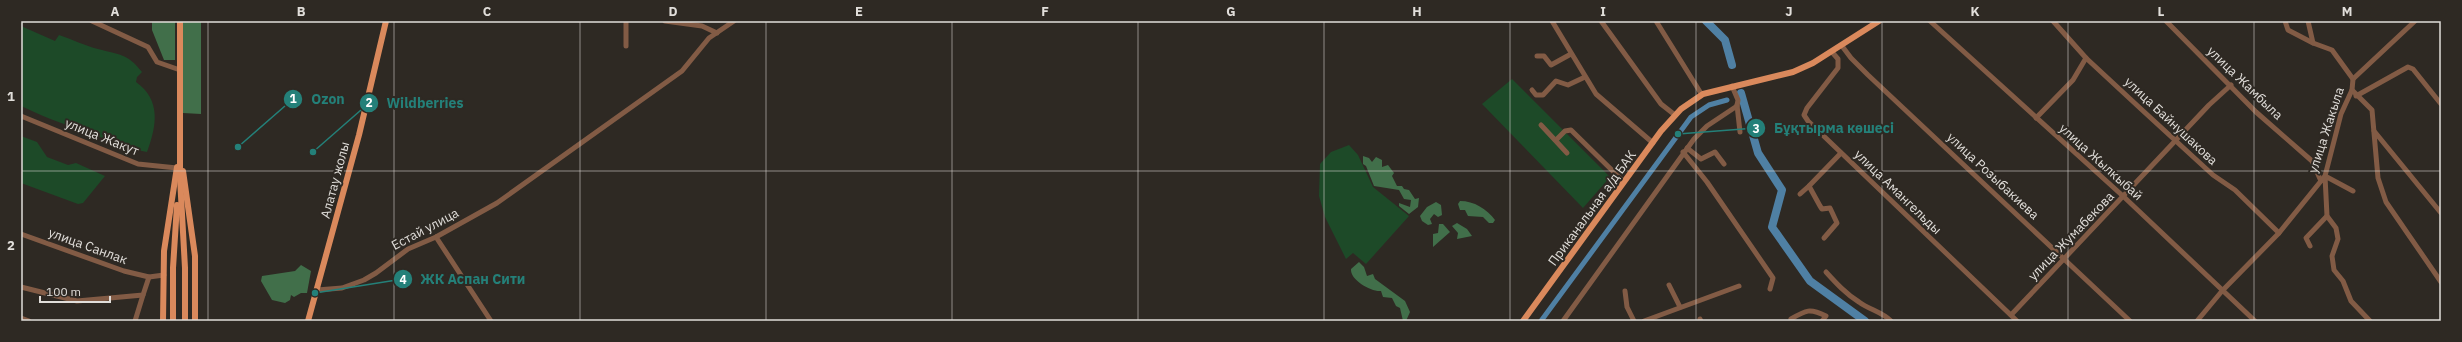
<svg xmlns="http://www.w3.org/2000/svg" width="2462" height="342" font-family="'IBM Plex Sans',sans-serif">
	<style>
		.green { fill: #1d4a28 }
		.forest { fill: #416f4a }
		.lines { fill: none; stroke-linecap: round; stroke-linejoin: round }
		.canal { stroke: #4f80a4; stroke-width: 5 }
		.river { stroke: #4f80a4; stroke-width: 8 }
		.minor { stroke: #825b45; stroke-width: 5 }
		.major { stroke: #da895c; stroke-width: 6 }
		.grid { fill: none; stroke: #e1deda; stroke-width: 1; stroke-opacity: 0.55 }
		.labels { text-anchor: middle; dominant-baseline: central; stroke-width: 4; stroke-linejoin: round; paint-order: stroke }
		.street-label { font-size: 13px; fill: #e1deda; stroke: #2e2923 }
		.leader { fill: none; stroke: #248079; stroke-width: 1.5 }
		.callout-dot { fill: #248079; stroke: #2e2923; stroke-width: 1.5 }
		.mark-label { font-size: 12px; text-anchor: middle; font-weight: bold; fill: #fff }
		.callout-label { font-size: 14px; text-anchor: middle; font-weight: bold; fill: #248079; stroke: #2e2923; stroke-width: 4; stroke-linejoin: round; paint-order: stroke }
		.neatline { fill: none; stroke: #e1deda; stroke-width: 1.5 }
		.grid-label { font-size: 13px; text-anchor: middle; font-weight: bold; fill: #e1deda }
	</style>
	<rect width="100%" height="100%" fill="#2e2923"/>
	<!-- green -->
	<g class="green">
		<path d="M21 26 55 41 59 35C72 39 85 46 98 49 120 55 127 53 142 72L137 77 136 82C161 100 157 125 147 152 124 148 104 138 82 130 60 123 42 116 21 106Z"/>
		<polygon points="1512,79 1610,177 1583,208 1482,104"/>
		<polygon points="21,136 37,142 47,157 68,165 76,163 105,176 83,203 78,204 21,183"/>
		<polygon points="1349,145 1358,155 1373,187 1409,216 1366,264 1353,253 1346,259 1325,217 1319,196 1320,164 1331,152"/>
	</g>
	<!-- forest -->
	<g class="forest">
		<polygon points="152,21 175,21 175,60 164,60 152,30"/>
		<polygon points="183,21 201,21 201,114 183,113"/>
		<polygon points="1363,156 1369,158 1372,162 1376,157 1382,160 1382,167 1388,165 1394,173 1392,176 1397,186 1402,186 1404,189 1409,190 1415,199 1419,198 1418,207 1409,214 1399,206 1399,203 1410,207 1411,200 1404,199 1399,190 1374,186 1366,166 1363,164"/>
		<path d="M1460 201C1474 201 1487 209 1495 220L1493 223H1489L1483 217 1468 216 1465 210H1460L1458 204Z"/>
		<polygon points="1436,202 1441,205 1442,215 1438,217 1434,214 1430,219 1432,224 1428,225 1422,221 1420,216 1427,207"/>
		<polygon points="1457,223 1467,229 1472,236 1457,239 1458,233 1452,226"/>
		<polygon points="1439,224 1443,224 1450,232 1433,247 1433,234 1438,233"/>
		<path d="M1359 262 1364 267 1367 276 1373 274 1375 279 1405 301 1410 312 1406 321H1403L1400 308 1396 306 1392 298 1383 297 1381 291C1371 292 1350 280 1351 269Z"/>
		<polygon points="301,265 311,271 307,293 301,293 294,297 291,295 290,300 285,303 272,300 261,281 262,276 295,271"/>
	</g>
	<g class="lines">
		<!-- canal -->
		<polyline class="canal" points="1541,321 1691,117 1709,105 1727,100"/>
		<!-- river -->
		<g class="river">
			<polyline points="1706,21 1725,40 1732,65"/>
			<polyline points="1741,93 1758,153 1782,190 1772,227 1810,281 1865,321"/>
		</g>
		<!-- minor -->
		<g class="minor">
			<polyline points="92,21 148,47 157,62 180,70"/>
			<polyline points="665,21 702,26 717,33"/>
			<polyline points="1552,21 1596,94 1653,143"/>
			<polyline points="1601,21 1661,104 1675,115"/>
			<polyline points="1656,21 1702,95"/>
			<polyline points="1930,21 2124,197 2255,321"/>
			<polyline points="2053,21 2086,58 2141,109 2213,175 2235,190 2279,233"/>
			<polyline points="2166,21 2256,112 2312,161 2321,181"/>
			<polyline points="2285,21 2288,30 2313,43"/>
			<polyline points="2308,21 2313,43 2332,50 2353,79"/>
			<polyline points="626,46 626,21"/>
			<polyline points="1842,46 1851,58 1868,75 2130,321"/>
			<polyline points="1832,52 1838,59 1838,68 1807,108 1804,115 1808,121 2017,321"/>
			<polyline points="1537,56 1544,56 1551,65 1571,54"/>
			<polyline points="1532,90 1536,95 1543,95 1556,81 1568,85 1585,77"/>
			<polyline points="2352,90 2372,110 2378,178 2386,202 2441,282"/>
			<polyline points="2356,96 2408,67 2413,69 2441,104"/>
			<polyline points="1737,105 1740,132"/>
			<polyline points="21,116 138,164 177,168"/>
			<polyline points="2036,118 2073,80 2086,58"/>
			<polyline points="1541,125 1567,153"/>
			<polyline points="2374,131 2441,213"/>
			<polyline points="1556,140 1565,131 1571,130 1624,182"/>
			<polyline points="1687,148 1701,159 1715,152 1724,164"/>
			<polyline points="1683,152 1707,182 1773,278 1770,289"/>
			<polyline points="2353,191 2325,176 2327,216 2336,228 2338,239 2332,256 2334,270 2343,281 2351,301 2370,321"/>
			<polyline points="1800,194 1809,186"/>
			<polyline points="21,234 124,271 149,277 164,275"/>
			<polyline points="436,237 491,321"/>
			<polyline points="1824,238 1837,223 1830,208 1822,209 1820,206 1809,186 1841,153"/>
			<polyline points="2310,246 2306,238 2327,216"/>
			<path d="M1826 272C1836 283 1846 294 1859 302 1870 310 1882 312 1891 321"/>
			<polyline points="1669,285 1680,307"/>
			<polyline points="21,287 77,301 143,295 149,277"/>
			<polyline points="317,290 342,288 364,280 376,273 408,249 436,237 497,203 682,71 709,38 734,21"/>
			<polyline points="1625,291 1627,307 1634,321"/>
			<polyline points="2011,315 2209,105 2231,85"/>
			<polyline points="21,318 29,321"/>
			<polyline points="1700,319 1701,321"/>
			<path d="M1791 319C1806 310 1810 308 1826 316L1822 321"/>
			<polyline points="135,321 143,295"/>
			<polyline points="1563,321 1694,139 1707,126 1737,106 1738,100 1732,86"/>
			<polyline points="1644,321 1739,286"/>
			<polyline points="2197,321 2222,291 2279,233 2325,176 2341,114 2352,90 2353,79 2415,21"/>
		</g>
		<!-- major -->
		<g class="major">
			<polyline points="180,21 180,178 185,268 185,321"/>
			<polyline points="183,171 195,256 195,321"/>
			<polyline points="163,321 164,251 177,167"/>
			<polyline points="173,321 173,268 177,205"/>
			<polyline points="308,321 359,135 386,21"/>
			<polyline points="1523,321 1661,131 1681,109 1703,94 1793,72 1813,63 1879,21"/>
		</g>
	</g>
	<!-- grid -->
	<path class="grid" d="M208 21V321M394 21V321M580 21V321M766 21V321M952 21V321M1138 21V321M1324 21V321M1510 21V321M1696 21V321M1882 21V321M2068 21V321M2254 21V321M21 171H2441"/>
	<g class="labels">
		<!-- street labels -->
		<g class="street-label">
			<text transform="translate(2245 83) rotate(44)">улица Жамбыла</text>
			<text transform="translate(2171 121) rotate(43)">улица Байнушакова</text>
			<text transform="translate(2326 130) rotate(-72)">улица Жакыла</text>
			<text transform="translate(102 137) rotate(22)">улица Жакут</text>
			<text transform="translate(2101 162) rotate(42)">улица Жылкыбай</text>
			<text transform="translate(1993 176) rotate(43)">улица Розыбакиева</text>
			<text transform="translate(335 180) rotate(-75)">Алатау жолы</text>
			<text transform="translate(1898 192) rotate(44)">улица Амангельды</text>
			<text transform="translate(1592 208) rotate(-54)">Приканальная а/д БАК</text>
			<text transform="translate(425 229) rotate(-28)">Естай улица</text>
			<text transform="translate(2071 236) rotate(-46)">улица Жумабекова</text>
			<text transform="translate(88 246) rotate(20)">улица Санлак</text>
		</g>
	</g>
	<!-- callouts -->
	<path class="leader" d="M238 147L293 99M313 152L369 103M1678 134L1756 128M315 293L403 279"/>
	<g class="callout-dot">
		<circle cx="238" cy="147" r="4"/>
		<circle cx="313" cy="152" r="4"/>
		<circle cx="1678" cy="134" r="4"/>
		<circle cx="315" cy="293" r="4"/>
		<circle cx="293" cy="99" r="10"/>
		<circle cx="369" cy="103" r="10"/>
		<circle cx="1756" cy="128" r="10"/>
		<circle cx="403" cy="279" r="10"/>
	</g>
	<g class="mark-label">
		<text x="293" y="103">1</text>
		<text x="369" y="107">2</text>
		<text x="1756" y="133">3</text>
		<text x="403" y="284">4</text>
	</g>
	<g class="callout-label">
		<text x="328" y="104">Ozon</text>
		<text x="425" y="108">Wildberries</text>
		<text x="1834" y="133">Бұқтырма көшесі</text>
		<text x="473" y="284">ЖК Аспан Сити</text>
	</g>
	<!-- border -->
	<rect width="2462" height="342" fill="none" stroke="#2e2923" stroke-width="44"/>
	<!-- scale -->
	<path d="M40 296v6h70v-6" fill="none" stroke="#e1deda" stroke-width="2"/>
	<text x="46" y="296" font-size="12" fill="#e1deda" stroke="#2e2923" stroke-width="3" paint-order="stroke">100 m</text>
	<rect x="22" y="22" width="2418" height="298" class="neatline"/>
	<g class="grid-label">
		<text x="115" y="16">A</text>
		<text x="301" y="16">B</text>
		<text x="487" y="16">C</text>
		<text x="673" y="16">D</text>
		<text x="859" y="16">E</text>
		<text x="1045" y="16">F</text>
		<text x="1231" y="16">G</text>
		<text x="1417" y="16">H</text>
		<text x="1603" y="16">I</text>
		<text x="1789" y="16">J</text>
		<text x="1975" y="16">K</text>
		<text x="2161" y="16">L</text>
		<text x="2347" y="16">M</text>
		<text x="11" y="101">1</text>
		<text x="11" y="250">2</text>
	</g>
</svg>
